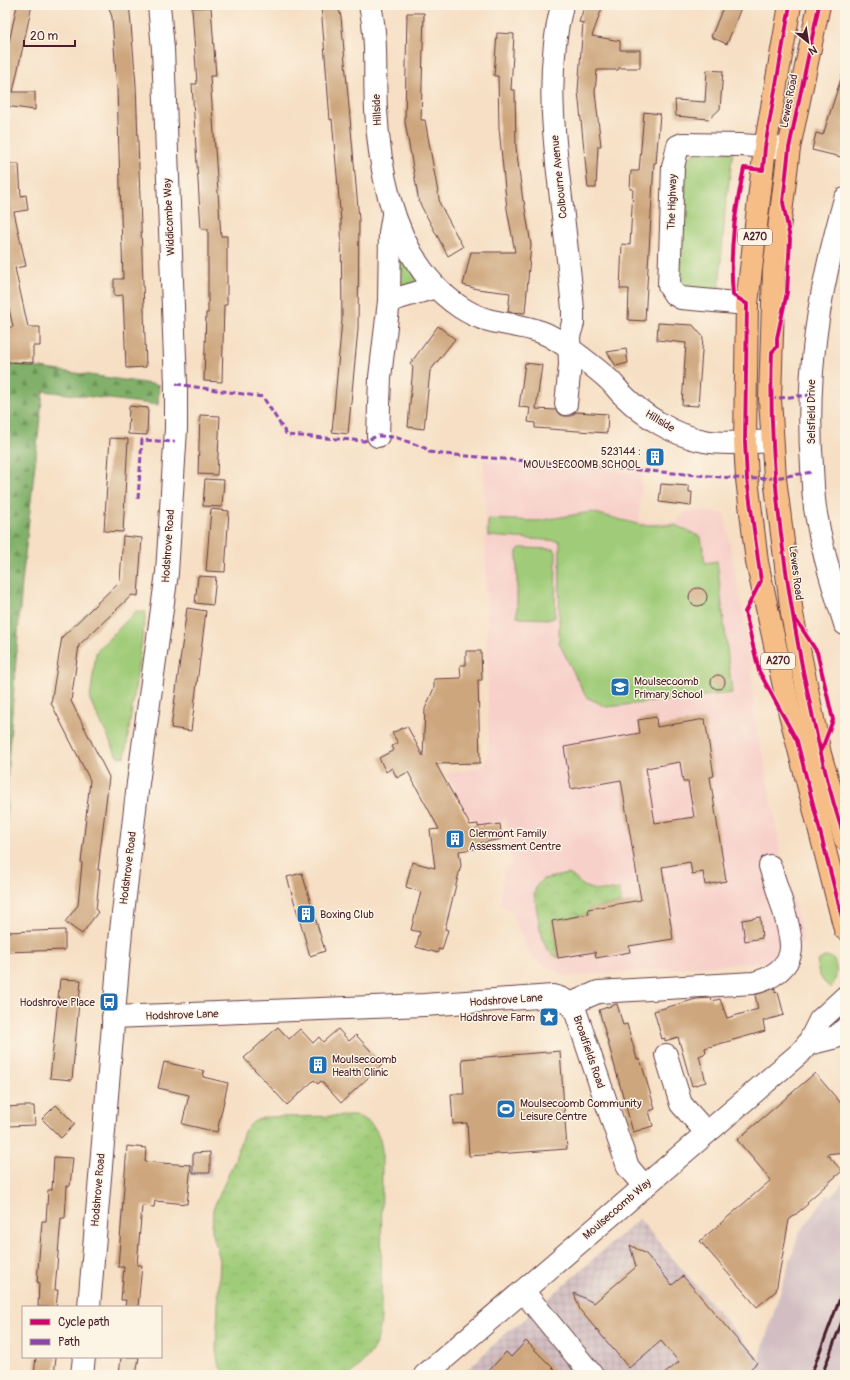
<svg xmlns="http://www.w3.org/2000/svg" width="850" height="1380" font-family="Pangolin,sans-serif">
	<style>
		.built { fill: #f7d0ca }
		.industrial { fill: url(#industrial-grid) }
		.railway { fill: #d2bec2 }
		.grass { fill: #a0cc79; stroke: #757652 }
		.forest { fill: url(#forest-firs); stroke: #65684a }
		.park { fill: url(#park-crowns); stroke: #757652 }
		.building { fill: #cda67d; fill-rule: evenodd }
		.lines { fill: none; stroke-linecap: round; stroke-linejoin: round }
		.minor-casing { stroke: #643c42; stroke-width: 24 }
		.major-casing { stroke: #643c42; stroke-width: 24 }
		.minor { stroke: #fff; stroke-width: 22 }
		.major { stroke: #f6be86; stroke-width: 22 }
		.rail { stroke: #4a1f2b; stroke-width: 3 }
		.quiet { stroke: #8e44ad; stroke-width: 3; stroke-dasharray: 6 3; stroke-linecap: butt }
		.cycleway-casing { stroke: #fcf5e5; stroke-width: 6 }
		.cycleway { stroke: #d6006c; stroke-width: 4 }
		.labels { text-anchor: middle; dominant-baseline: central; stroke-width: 3; stroke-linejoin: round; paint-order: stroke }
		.shield { fill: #fcf5e5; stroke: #7f5f63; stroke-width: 1 }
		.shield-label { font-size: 10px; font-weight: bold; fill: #4a1f2b }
		.street-label { font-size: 11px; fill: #4a1f2b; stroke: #fcf5e5 }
		.poi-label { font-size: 11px; fill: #4a1f2b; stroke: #fcf5e5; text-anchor: start }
	</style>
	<defs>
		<pattern id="industrial-grid" width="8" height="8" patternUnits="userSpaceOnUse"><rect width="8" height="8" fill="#d2bec2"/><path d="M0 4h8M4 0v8" fill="none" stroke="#b6a3a7"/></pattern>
		<pattern id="forest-firs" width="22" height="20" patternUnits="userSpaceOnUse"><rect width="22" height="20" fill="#80b069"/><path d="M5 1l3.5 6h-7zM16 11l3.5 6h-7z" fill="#6b8f57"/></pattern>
		<pattern id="park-crowns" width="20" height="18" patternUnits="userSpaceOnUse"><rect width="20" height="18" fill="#a0cc79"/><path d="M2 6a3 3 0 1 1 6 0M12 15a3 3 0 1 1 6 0" fill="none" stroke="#8baf69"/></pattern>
	</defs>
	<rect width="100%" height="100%" fill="#fcf5e5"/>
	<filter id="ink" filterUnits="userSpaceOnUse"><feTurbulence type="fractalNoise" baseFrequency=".025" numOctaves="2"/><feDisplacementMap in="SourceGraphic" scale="8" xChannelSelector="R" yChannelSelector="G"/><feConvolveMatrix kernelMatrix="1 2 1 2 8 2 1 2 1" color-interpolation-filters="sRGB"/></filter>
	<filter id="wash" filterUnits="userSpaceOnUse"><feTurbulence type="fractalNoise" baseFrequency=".012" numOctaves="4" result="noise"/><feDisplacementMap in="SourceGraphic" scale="16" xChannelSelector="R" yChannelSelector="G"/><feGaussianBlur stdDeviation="0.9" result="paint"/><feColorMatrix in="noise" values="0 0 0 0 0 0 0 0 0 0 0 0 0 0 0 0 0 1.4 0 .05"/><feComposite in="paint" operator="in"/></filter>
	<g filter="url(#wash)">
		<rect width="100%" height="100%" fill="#f6dfc4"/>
		<!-- built -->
		<polygon class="built" points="484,460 642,473 639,521 677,522 686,511 724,513 751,657 755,718 775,819 782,868 785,868 803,936 802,943 775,946 775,961 568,976 544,966 529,953 510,910 500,904 503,872 512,862 506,821 480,825 466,813 446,774 484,767 489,752"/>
		<!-- industrial -->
		<g class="industrial">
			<polygon points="192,1152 212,1152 211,1176 189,1176"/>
			<polygon points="639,1219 759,1359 754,1375 462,1375 510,1329 518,1325"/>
		</g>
		<!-- railway -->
		<polygon class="railway" points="845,1180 845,1375 754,1375 799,1233 828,1195 831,1197"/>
		<!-- grass -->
		<g class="grass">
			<path d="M733 152 725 211 719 291C707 291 686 294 679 282L685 163 694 153Z"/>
			<polygon points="400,244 418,282 402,286 400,283"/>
			<polygon points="591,512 641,525 675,525 701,537 705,563 717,561 732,693 607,707 586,697 559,643 560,541 488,536 488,519 538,521"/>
			<polygon points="521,548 554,549 556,552 555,617 552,619 520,618 517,616 517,551"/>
			<polygon points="136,611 146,612 125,757 117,756 90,700 96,652"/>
			<path d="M824 957H831C839 964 837 980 831 988 823 983 815 971 818 961Z"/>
		</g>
		<!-- forest -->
		<polygon class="forest" points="5,363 159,385 158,405 43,391 22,583 8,764 5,884"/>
		<!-- park -->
		<g class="park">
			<path d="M568 874C574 876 576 880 581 884 594 892 605 892 619 889L622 903 589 909V914L552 921 558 958 547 950 541 934 534 894 537 885 543 879Z"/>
			<path d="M356 1116C374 1121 380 1133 382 1151L381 1315C380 1345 371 1355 350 1375H224L218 1362 216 1350 220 1260 212 1231 213 1209 234 1162 244 1131 254 1121 266 1117Z"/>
		</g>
		<g id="blocks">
			<!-- building -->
			<g class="building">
				<polygon points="17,5 32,5 13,92 35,92 35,110 5,106 5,61"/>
				<polygon points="108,5 128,5 130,13 136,85 146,367 126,368 123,295 114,296 114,279 123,279 117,89 112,17"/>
				<polygon points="321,5 338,5 341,17 359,219 358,329 348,434 332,432 342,320 341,221 332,119 330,120"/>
				<polygon points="585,5 603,5 592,36 620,41 620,50 640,50 640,68 619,68 618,70 597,70 595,92 601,146 598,146 596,188 588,188 578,91 583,23 579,22"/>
				<polygon points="724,5 742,5 727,44 711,37"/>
				<polygon points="211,7 216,76 210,76 221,236 227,236 227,305 224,305 222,382 204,381 206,313 208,313 208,229 201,229 192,84 197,84 192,8"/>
				<polygon points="407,13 424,13 421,120 425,120 440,204 463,247 448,256 419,202 405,122"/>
				<polygon points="497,33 514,34 511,90 515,90 516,147 523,201 524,201 531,245 525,313 508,312 510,293 477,289 463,285 471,252 515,252 507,209 499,128 498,76 494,76"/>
				<polygon points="707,70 723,71 720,109 709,119 676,116 675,100 705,102"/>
				<polygon points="842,75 845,76 845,143 841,157 812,150 816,133 823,135"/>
				<polygon points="644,112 660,114 656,163 654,163 645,321 628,320 629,289 620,289 622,244 630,245 633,189 630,189 631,171 639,171"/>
				<polygon points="5,164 19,164 21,196 26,195 28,210 14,212 26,266 15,268 28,327 40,327 40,346 33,346 33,363 6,362 6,327 13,327 5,290"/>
				<polygon points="658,323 693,325 703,337 698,406 682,405 686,343 657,340"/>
				<polygon points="438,326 455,339 430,371 424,429 408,427 413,366 410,364"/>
				<polygon points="626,349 628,363 616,366 607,352"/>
				<polygon points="525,363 542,365 536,409 556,410 559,414 565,416 571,416 576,412 608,414 607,433 535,428 535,423 528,422 530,408 519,407"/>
				<polygon points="129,406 148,408 147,435 128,434"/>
				<polygon points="200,415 220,416 217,475 198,474"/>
				<polygon points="110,438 128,439 123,532 104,531"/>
				<polygon points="205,479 224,480 222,507 203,506"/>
				<polygon points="661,484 689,486 689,492 692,492 691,506 659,502"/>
				<polygon points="211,509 229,511 225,572 206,571"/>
				<polygon points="123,536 142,538 138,596 132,595 79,645 71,701 109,777 98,870 100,870 96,910 98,912 82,934 65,922 78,905 82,863 81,863 90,780 51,703 62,637 120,581"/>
				<polygon points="198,576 216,577 213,605 195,603"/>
				<circle cx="698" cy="597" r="9"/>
				<polygon points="187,608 206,611 191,731 171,728"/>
				<polygon points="466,651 481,651 482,680 478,680 480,763 436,764 470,825 478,824 478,827 500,824 502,839 480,843 481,848 459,851 461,865 445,929 448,930 442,950 438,949 438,953 416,947 420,932 411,930 421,892 406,887 412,862 435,868 430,830 439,829 408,772 397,778 392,768 386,772 379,758 394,750 392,746 398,743 392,733 407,726 423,756 425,709 434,688 434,679 461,678 460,665 466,665"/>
				<circle cx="718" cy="682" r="7"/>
				<path d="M656 717 657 727 705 719 714 776 710 777 726 881 705 885 703 872 692 874 690 862 662 867 673 939 629 946 630 952 596 958 595 952 558 958 552 921 589 914 588 909 641 900 621 780 571 789 564 747 640 733 638 720ZM680 762 683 782H688L694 817 655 823 646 768Z"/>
				<polygon points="302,873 325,951 310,956 287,877"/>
				<polygon points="760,917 762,938 745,941 742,920"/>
				<polygon points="65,930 65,950 6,952 5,932"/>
				<polygon points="60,979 81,980 72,1080 50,1078"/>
				<polygon points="775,988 775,993 778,992 784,1015 763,1021 765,1031 705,1048 706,1053 699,1056 706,1082 692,1086 678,1037 665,1041 665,1038 662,1039 654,1011 696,999 711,998 712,1001 720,999 727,1018 758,1009 755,995"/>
				<polygon points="617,1004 623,1025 627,1024 637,1059 640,1059 655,1109 649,1111 653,1126 633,1132 599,1010"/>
				<polygon points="278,1027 289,1039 300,1029 313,1043 319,1037 323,1042 338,1029 349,1041 356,1035 383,1064 341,1103 321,1081 318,1084 314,1080 287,1105 244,1058"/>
				<polygon points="560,1051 567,1149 469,1156 467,1123 453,1124 451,1094 464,1094 462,1059"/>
				<polygon points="164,1062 204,1071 203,1077 228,1083 217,1132 182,1124 189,1095 158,1088"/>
				<polygon points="815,1073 845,1108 845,1152 827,1154 842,1171 807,1202 808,1204 789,1220 776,1291 757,1307 700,1241 771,1180 737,1140"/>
				<polygon points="56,1105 75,1124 61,1138 42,1119"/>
				<polygon points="21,1106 34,1106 35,1125 8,1126 7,1107"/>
				<polygon points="127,1146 146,1148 145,1162 191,1165 187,1204 155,1201 154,1207 142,1206 137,1265 142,1265 138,1307 125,1307 126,1300 121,1300 124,1267 118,1267"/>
				<polygon points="210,1152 210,1173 193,1173 193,1153"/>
				<polygon points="54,1157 73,1158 70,1186 67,1186 65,1218 61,1218 55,1290 58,1290 56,1307 38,1307 39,1282 37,1282 42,1221 46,1221 48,1190 52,1190"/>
				<polygon points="630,1245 646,1254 672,1285 683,1276 757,1363 743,1375 663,1375 679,1362 661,1341 629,1368 580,1310 574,1293 594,1303 636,1267"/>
				<polygon points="526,1341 560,1375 485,1375 506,1352 511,1357"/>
				<polygon points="36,1357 56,1357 54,1375 34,1375"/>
				<polygon points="121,1357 139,1357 136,1375 119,1375"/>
			</g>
		</g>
	</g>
	<g filter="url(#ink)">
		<use href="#blocks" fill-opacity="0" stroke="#643c42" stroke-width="1"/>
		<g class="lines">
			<!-- minor casing -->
			<g class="minor-casing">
				<g id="minor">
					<path d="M370 5C378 42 374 73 376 110 380 181 397 265 460 307 490 327 511 321 541 332 553 336 563 344 573 351 585 360 597 369 608 379 614 384 618 391 624 396 645 417 674 435 704 441 726 445 750 442 772 441"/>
					<path d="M562 5C546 69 553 133 561 198 565 235 570 273 573 310V323L569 336 570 365 566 404"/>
					<path d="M845 199C819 290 805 372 812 467 813 484 813 502 817 519 823 554 834 589 845 624"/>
					<polyline points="389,301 436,287"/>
					<polyline points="747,304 681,298 674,294 669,286 673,167 678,146 683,144 740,145 789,148"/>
					<polyline points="378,436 380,377 389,301 390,233 393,215"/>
					<path d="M570 1004 598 992 753 983C769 980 791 967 791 947 791 926 776 887 770 866"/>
					<path d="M113 1017 424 1005 553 996C564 998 571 1003 576 1013L628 1167 644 1186"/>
					<polyline points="808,1044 836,1037 845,1029"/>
					<polyline points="666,1055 681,1104 706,1132"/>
					<polyline points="523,1291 592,1375"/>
					<polyline points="89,1307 121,931 138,783 167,573 176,429 176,384 163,49 159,5"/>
					<polyline points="82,1375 84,1357"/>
					<polyline points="425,1375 801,1052 808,1044 820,1020 845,997"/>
				</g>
			</g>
			<!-- major casing -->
			<g class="major-casing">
				<g id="major">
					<polyline points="790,5 765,147 747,304 745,442 747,479 757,562 790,714 845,929"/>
					<polyline points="819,5 789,148 774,270 770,399 775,478 792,614 820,754 845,839"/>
				</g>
			</g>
			<!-- minor -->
			<use href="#minor" class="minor"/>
			<!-- major -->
			<use href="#major" class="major"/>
			<!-- rail -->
			<g class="rail">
				<polyline points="811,1375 845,1285"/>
				<polyline points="822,1375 845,1313"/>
			</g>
			<!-- quiet -->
			<g class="quiet">
				<polyline points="176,384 263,397 287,435 364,441 378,436 395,437 425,448 429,452 442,454 747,479 775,478 812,472"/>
				<polyline points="770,399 810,395"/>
				<polyline points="138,499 142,440 175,442"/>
			</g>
			<!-- cycleway casing -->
			<g class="cycleway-casing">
				<g id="cycleway">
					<path d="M790 5 765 147 763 170 744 168C735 212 729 250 733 295L747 304 745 442 747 479 761 581 745 612 759 671 797 741 845 929"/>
					<path d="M819 5 789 148 783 202 790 239 787 292 777 338V347L772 352C768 459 783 566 803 671 815 727 826 784 845 839"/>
					<polyline points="795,618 817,652 833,720 820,754"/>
				</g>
			</g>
			<!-- cycleway -->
			<use href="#cycleway" class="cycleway"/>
		</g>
	</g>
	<!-- icons -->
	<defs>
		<g id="building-square" transform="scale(1)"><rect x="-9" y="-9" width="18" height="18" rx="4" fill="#1f6fb2" stroke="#fcf5e5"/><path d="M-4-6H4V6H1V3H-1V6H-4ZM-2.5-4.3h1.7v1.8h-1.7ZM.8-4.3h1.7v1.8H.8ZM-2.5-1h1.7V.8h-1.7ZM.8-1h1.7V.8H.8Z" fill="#fff"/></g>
		<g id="school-square" transform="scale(1)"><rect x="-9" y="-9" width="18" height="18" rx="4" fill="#1f6fb2" stroke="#fcf5e5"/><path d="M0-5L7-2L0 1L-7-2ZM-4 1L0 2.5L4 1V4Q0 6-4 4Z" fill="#fff"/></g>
		<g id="bus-square" transform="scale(1)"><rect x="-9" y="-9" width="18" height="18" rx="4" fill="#1f6fb2" stroke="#fcf5e5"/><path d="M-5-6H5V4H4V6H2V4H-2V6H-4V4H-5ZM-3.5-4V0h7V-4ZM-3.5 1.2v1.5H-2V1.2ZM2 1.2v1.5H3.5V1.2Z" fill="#fff"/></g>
		<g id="sight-square" transform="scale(1)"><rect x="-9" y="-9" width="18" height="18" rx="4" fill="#1f6fb2" stroke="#fcf5e5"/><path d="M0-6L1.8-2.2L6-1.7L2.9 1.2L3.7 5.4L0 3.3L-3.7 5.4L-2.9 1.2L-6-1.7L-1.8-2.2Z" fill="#fff"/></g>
		<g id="stadium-square" transform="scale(1)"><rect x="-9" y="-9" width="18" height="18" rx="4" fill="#1f6fb2" stroke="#fcf5e5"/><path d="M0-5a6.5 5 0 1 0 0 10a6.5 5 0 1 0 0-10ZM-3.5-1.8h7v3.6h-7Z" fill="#fff"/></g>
	</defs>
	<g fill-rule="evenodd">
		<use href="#building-square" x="655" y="457"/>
		<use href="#school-square" x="620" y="687"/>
		<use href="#building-square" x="455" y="839"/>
		<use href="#building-square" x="306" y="914"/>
		<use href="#bus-square" x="109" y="1002"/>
		<use href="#sight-square" x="549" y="1017"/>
		<use href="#building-square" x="318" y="1065"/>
		<use href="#stadium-square" x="506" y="1109"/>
	</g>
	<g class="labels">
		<!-- shield labels -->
		<g class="shield">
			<rect x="738" y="229" width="34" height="16" rx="3"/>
			<rect x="761" y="653" width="34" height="16" rx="3"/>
		</g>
		<g class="shield-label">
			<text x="755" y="237">A270</text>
			<text x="778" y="661">A270</text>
		</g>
		<!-- street labels -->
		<g class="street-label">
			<text transform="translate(789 101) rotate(-79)">Lewes Road</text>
			<text transform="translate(377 110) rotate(-93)">Hillside</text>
			<text transform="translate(559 177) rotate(-96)">Colbourne Avenue</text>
			<text transform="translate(672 202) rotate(-88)">The Highway</text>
			<text transform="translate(169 217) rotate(-93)">Widdicombe Way</text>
			<text transform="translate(811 412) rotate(-90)">Selsfield Drive</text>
			<text transform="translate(660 421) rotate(31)">Hillside</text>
			<text transform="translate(168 546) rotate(-86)">Hodshrove Road</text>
			<text transform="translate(796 573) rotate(83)">Lewes Road</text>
			<text transform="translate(128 868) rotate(-83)">Hodshrove Road</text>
			<text transform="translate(506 1000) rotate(-4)">Hodshrove Lane</text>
			<text transform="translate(182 1015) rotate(-2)">Hodshrove Lane</text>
			<text transform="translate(589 1052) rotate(71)">Broadfields Road</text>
			<text transform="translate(98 1190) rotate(-85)">Hodshrove Road</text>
			<text transform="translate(617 1209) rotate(-41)">Moulsecoomb Way</text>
		</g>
		<!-- poi labels -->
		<g class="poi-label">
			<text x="641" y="451" text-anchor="end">523144 :<tspan x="641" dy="13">MOULSECOOMB SCHOOL</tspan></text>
			<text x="634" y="681">Moulsecoomb<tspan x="634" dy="13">Primary School</tspan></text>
			<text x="469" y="833">Clermont Family<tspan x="469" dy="13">Assessment Centre</tspan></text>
			<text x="320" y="914">Boxing Club</text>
			<text x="95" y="1002" text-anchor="end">Hodshrove Place</text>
			<text x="535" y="1017" text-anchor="end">Hodshrove Farm</text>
			<text x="332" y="1059">Moulsecoomb<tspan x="332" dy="13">Health Clinic</tspan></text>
			<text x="520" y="1103">Moulsecoomb Community<tspan x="520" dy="13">Leisure Centre</tspan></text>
		</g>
	</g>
	<!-- margin -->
	<rect width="850" height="1380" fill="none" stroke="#fcf5e5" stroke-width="20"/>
	<!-- legend -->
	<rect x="22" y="1306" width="140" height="52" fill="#fcf5e5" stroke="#b59f9b"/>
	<rect x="30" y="1319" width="20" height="6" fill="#d6006c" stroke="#b59f9b"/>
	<text x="58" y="1326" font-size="12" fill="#4a1f2b">Cycle path</text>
	<rect x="30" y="1339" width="20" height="6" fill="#8e44ad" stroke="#b59f9b"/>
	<text x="58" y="1346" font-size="12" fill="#4a1f2b">Path</text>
	<!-- north arrow -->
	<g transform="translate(808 42) rotate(150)" stroke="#fcf5e5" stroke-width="3" paint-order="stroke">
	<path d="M0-3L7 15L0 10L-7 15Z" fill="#4a1f2b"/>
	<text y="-6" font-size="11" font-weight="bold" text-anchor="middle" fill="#4a1f2b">N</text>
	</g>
	<!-- scale -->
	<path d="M24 40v6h51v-6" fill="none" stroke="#4a1f2b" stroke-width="2"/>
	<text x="30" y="40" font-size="12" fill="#4a1f2b" stroke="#fcf5e5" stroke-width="3" paint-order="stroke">20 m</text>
</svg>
